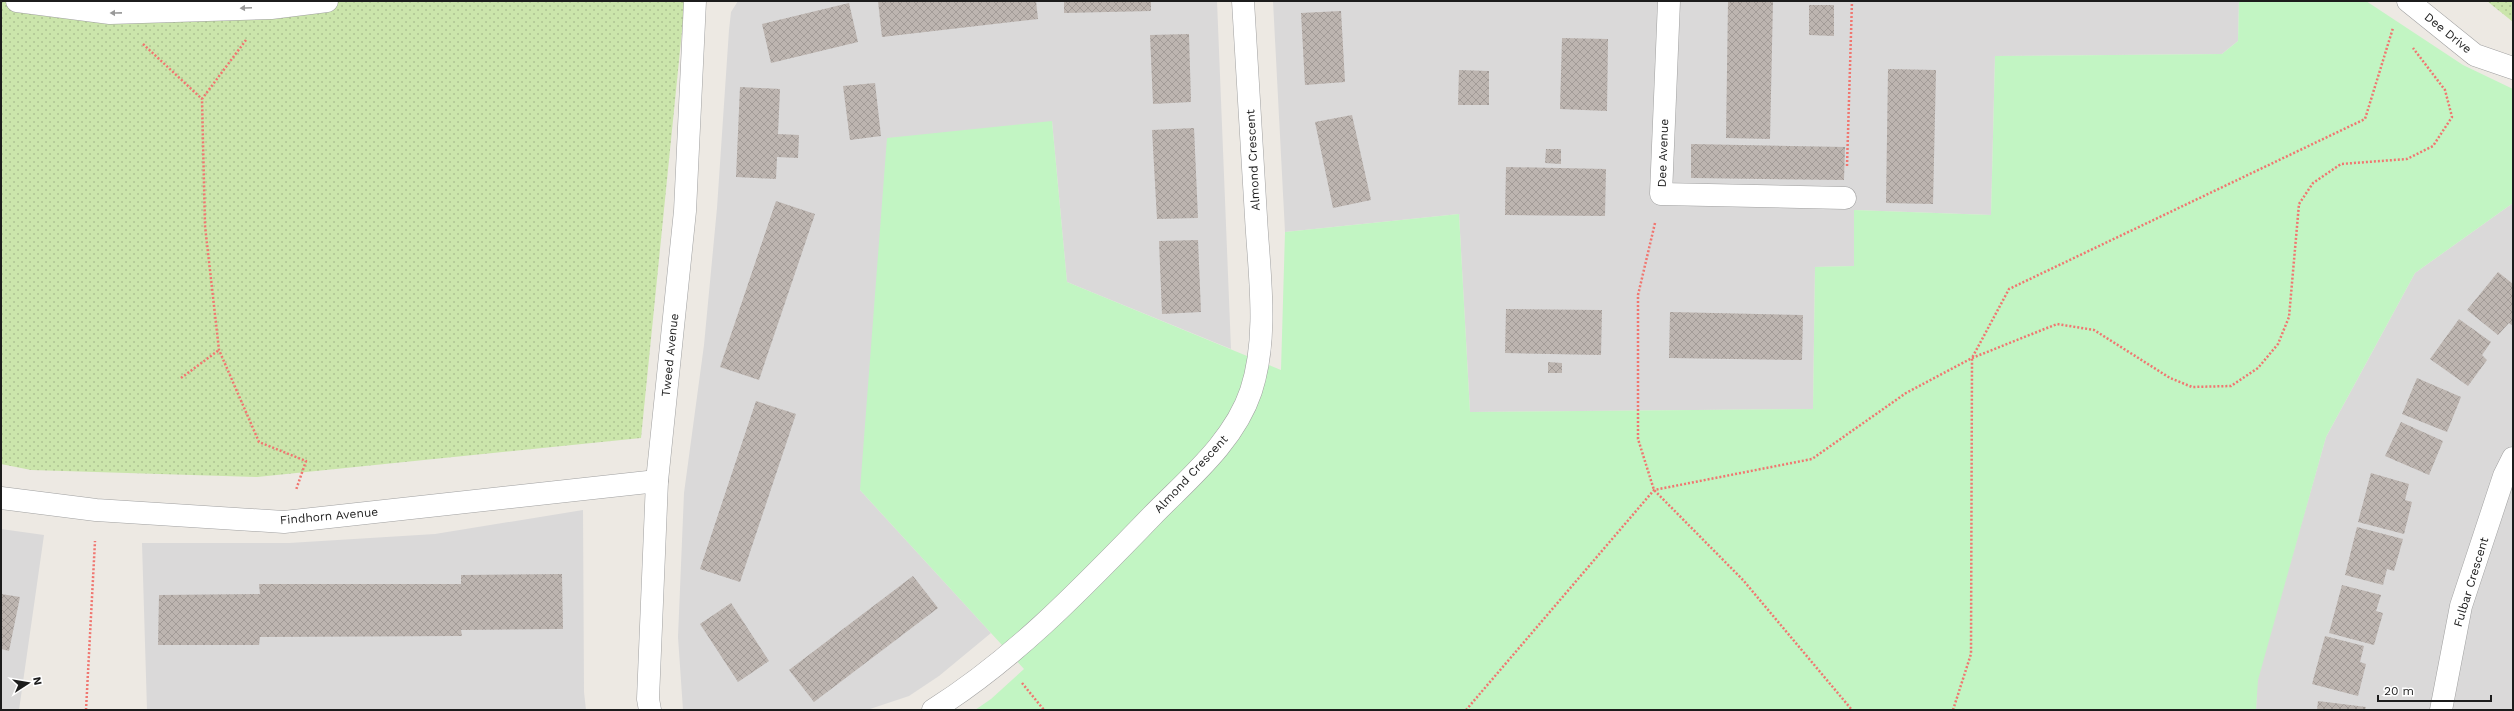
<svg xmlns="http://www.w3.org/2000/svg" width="2514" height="711" font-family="'Work Sans',sans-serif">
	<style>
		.residential { fill: #dad9d9 }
		.grass { fill: url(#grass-dots) }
		.park { fill: #c2f5c3 }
		.building { fill: url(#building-cross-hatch) }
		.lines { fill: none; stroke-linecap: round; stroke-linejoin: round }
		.minor-casing { stroke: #a0a0a0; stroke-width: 23 }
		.path { stroke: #f07670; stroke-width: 2.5; stroke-dasharray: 2 2; stroke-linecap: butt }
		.minor { stroke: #fff; stroke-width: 22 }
		.oneway { fill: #999 }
		.labels { text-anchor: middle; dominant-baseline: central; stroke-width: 3.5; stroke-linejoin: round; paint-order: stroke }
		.street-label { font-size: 12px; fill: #1c1c1c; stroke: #fff }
	</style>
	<defs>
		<pattern id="grass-dots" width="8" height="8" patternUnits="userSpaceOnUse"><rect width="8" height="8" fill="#cbe5ab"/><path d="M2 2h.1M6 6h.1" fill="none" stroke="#aec493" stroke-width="1.8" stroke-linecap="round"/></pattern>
		<pattern id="building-cross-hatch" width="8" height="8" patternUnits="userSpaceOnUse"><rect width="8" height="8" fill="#bdb5b0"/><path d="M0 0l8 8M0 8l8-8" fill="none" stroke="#a29b97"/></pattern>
	</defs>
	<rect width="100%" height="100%" fill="#ede9e3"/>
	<!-- residential -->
	<g class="residential">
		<polygon points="738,1 1217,1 1231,349 1067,282 1052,121 860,490 991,633 939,676 909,696 867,710 683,710 678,637 684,493 704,345 717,208 729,30 731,12"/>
		<polygon points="1273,1 2239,1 2238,41 2222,54 1995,56 1991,215 1854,210 1854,266 1815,267 1813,409 1470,412 1459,214 1285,232"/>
		<polygon points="2513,203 2513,710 2256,710 2257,680 2326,437 2415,273"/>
		<polygon points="583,510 584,692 586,710 147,710 142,543 289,543 435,534"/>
		<polygon points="1,529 44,535 19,710 1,710"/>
	</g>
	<!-- grass -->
	<g class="grass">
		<polygon points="1,1 685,1 641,438 257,477 31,470 1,464"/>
		<polygon points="2487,1 2513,1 2513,22"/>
	</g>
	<!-- park -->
	<polygon class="park" points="2239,1 2366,1 2463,65 2513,89 2513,203 2415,273 2326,437 2258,680 2256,710 975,710 991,699 1024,669 860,490 887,138 1052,121 1067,282 1281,370 1285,232 1459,214 1470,412 1813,409 1815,267 1854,266 1854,210 1991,215 1995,56 2222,54 2238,41"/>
	<!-- building -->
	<g class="building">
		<polygon points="878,1 1036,1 1038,19 882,37"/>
		<polygon points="1064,1 1151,1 1151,11 1064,13"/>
		<polygon points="1728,1 1773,1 1770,139 1726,138"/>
		<polygon points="849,3 858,42 771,63 762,24"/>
		<polygon points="1809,5 1834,5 1834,36 1809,35"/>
		<polygon points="1341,11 1345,82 1305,85 1301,13"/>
		<polygon points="1189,34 1191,102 1153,104 1150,35"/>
		<polygon points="1562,38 1608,39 1607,111 1560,109"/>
		<polygon points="1888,69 1936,70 1933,204 1886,203"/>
		<polygon points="1459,70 1489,71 1489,105 1458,105"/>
		<polygon points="875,83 881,136 850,140 843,86"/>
		<polygon points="740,87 780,89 778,134 799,135 798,158 777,157 776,179 736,177"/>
		<polygon points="1352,115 1371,200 1333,208 1315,122"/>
		<polygon points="1194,128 1198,218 1157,219 1152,130"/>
		<polygon points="1691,144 1845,147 1844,180 1691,178"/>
		<polygon points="1546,149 1561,149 1561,164 1545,163"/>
		<polygon points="1506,167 1606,169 1605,216 1505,215"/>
		<polygon points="776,201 815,214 759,380 720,367"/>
		<polygon points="1198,240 1201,312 1162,314 1159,241"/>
		<polygon points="2498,272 2513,284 2513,326 2509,323 2498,335 2467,310"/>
		<polygon points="1506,309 1602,310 1601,355 1505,353"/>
		<polygon points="1670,312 1803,315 1802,360 1669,358"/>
		<polygon points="2459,319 2491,342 2482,355 2487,360 2468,386 2430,359"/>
		<polygon points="1548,362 1562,363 1562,373 1548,373"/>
		<polygon points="2417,378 2461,397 2447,432 2402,414"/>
		<polygon points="756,401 796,414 740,582 700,569"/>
		<polygon points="2401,422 2443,441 2429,475 2385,456"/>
		<polygon points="2371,473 2409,484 2405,500 2412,502 2404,534 2358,522"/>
		<polygon points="2357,527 2403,539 2394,571 2387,569 2383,585 2345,575"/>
		<polygon points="562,574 563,629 461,630 462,636 260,637 259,645 158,645 159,595 260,594 259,584 461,584 461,575"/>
		<polygon points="913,576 938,608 814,702 789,670"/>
		<polygon points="2342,585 2381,595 2376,611 2383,613 2374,645 2329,633"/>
		<polygon points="1,594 20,597 9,651 1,649"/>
		<polygon points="731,603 769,661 738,682 700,624"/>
		<polygon points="2325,636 2364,646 2360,662 2366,664 2358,696 2312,684"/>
		<polygon points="2318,701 2366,707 2365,710 2317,710"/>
	</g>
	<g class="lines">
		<!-- minor casing -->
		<g class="minor-casing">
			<g id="minor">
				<polyline points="17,1 110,13 271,8 327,1"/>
				<polyline points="1669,1 1661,194 1845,198"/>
				<polyline points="2408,1 2475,55 2513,68"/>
				<polyline points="1,498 96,510 284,522 657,481"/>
				<polyline points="650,710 648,699 657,481 685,211 695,1"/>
				<path d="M933 710C1016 658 1084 586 1152 516 1188 479 1234 442 1251 391 1269 336 1259 273 1256 217 1252 145 1247 73 1243 1"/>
				<polyline points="2441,710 2461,606 2504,476 2513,458"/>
			</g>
		</g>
		<!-- path -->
		<g class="path">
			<polyline points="246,40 202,99 205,226 219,350 259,442 306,461 296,490"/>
			<polyline points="143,44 202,99"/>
			<polyline points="1847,166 1852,1"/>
			<polyline points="1655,223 1638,295 1638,439 1654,490 1743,580 1852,710"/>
			<polyline points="181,378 219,350"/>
			<polyline points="1022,683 1044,710"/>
			<polyline points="86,710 95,541"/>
			<polyline points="1466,710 1654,490 1812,459 1906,393 1972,358 2057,324 2094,330 2170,378 2192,387 2231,386 2258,368 2278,344 2289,317 2299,204 2313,183 2341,164 2407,159 2433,146 2452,117 2445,90 2413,48"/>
			<polyline points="1953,710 1971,654 1972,358 2009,289 2365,119 2393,28"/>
		</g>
		<!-- minor -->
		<use href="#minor" class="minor"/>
	</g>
	<!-- one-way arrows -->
	<defs><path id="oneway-solid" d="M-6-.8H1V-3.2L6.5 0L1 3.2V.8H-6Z"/></defs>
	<g class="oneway">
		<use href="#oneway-solid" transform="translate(246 8) rotate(178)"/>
		<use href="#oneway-solid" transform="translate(116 13) rotate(179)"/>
	</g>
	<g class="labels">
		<!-- street labels -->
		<g class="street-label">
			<text transform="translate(2448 33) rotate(39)">Dee Drive</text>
			<text transform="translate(1663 153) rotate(-88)">Dee Avenue</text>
			<text transform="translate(1253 160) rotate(-93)">Almond Crescent</text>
			<text transform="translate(670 355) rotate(-84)">Tweed Avenue</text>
			<text transform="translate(1191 474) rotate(-47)">Almond Crescent</text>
			<text transform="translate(329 516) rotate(-5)">Findhorn Avenue</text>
			<text transform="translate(2471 582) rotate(-73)">Fulbar Crescent</text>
		</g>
	</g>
	<!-- border -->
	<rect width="2514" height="711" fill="none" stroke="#1c1c1c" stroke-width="4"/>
	<!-- north arrow -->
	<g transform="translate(28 683) rotate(78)" stroke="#ffffff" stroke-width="3" paint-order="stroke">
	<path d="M0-3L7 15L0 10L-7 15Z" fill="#1c1c1c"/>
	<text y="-6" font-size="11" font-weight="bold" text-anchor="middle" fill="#1c1c1c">N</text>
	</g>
	<!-- scale -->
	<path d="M2378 695v6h113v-6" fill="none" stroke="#1c1c1c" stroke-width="2"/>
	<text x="2384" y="695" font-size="12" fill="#1c1c1c" stroke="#ffffff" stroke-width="3" paint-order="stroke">20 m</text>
</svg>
